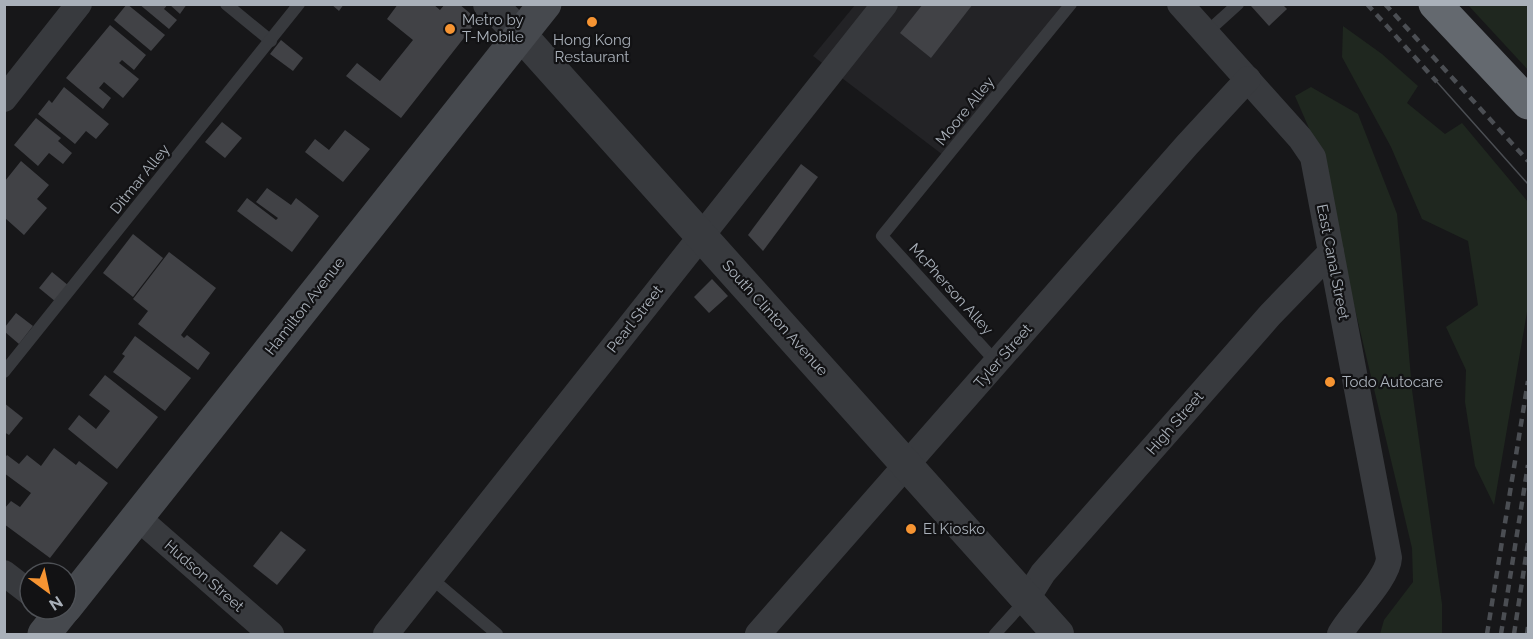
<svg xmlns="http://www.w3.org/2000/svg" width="1533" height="639" font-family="Raleway,sans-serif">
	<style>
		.built { fill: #232326 }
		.green { fill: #1f271f }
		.building { fill: #414246 }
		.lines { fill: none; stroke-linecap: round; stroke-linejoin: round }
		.service { stroke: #383a3e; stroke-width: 12 }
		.minor { stroke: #383a3e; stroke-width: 26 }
		.tertiary { stroke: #383a3e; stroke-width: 32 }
		.secondary { stroke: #46494e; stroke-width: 33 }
		.motorway { stroke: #64696f; stroke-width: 33 }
		.tram { stroke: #4b4e53; stroke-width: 1.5 }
		.rail { stroke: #4b4e53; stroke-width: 4.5; stroke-dasharray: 8 6; stroke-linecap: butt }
		.poi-dot { fill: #f69432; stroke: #121214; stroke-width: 2 }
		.labels { text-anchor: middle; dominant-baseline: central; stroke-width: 4.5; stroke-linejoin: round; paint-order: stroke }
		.poi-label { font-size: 15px; fill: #a9b0b9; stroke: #121214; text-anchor: start }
		.street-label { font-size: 15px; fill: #a9b0b9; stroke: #121214 }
	</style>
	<rect width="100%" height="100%" fill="#171719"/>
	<!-- built -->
	<polygon class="built" points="855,5 1069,5 943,155 813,56"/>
	<!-- green -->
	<g class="green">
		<polygon points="1468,5 1528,5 1528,70"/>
		<polygon points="1343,26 1382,54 1418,86 1407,103 1445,134 1462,123 1528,202 1528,306 1494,505 1475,466 1465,402 1466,370 1446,327 1478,305 1468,241 1422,219 1391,147 1342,57"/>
		<polygon points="1311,87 1358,114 1397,214 1412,390 1442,604 1442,634 1380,634 1384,620 1413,582 1412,548 1315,142 1295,96"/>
	</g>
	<!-- building -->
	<g class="building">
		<polygon points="127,4 165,35 151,51 114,20"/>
		<polygon points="139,4 168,4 164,9 177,20 169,29"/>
		<polygon points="169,4 187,4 180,14"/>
		<polygon points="331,4 344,4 339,11"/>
		<polygon points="398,4 433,4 440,10 445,4 459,4 478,20 401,118 346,76 357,63 380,81 413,40 387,19"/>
		<polygon points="923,4 973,4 931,58 900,33"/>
		<polygon points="1253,4 1282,4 1287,9 1269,26 1251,6"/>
		<polygon points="110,25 146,55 134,70 122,60 119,63 139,79 123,98 104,82 99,88 111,98 103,109 66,78"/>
		<polygon points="281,40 303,58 293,71 270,54"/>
		<polygon points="64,87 109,124 96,139 86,131 75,144 38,114 49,100 52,103"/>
		<polygon points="36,118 61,138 58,141 72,153 63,164 49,153 38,166 14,145"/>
		<polygon points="222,122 242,138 225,158 205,142"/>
		<polygon points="345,130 370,149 343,182 305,152 315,139 329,150"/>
		<polygon points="21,161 49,185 37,199 47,208 24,235 5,218 5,181"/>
		<polygon points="801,164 818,177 763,251 748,235"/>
		<polygon points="267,188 291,205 296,198 319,216 292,252 237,211 247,198 276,220 278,218 256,202"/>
		<polygon points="133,234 163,258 133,297 103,273"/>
		<polygon points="169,252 216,288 181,335 184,338 187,335 210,353 198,370 138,324 148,311 133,299"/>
		<polygon points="52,272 69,286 56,302 39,288"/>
		<polygon points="712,279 728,296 709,313 694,297"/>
		<polygon points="16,313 33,326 19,344 5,332 5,327"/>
		<polygon points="135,336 191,378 165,411 113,372 125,356 122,354"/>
		<polygon points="105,375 158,417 117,469 68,429 79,415 96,429 110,411 89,395"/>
		<polygon points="4,403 23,418 9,435 4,432"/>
		<polygon points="54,448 76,465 79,461 108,483 50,558 4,524 4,509 11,501 20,507 31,493 4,473 4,459 7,455 19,464 27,455 41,466"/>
		<polygon points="281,531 306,550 277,585 253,566"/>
	</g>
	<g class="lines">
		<!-- service -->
		<g class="service">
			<polyline points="226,4 271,41"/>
			<polyline points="1206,33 1238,4"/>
			<polyline points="997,363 882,236 1071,4"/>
			<polyline points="4,372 299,4"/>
			<polyline points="431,578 497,634"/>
			<polyline points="995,634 1026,600"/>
		</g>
		<!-- minor -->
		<g class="minor">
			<path d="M1180 4 1300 138 1313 157 1389 558C1388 579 1351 614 1340 634"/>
			<polyline points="4,99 79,4"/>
			<polyline points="137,517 271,634"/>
			<polyline points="4,573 30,593"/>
			<polyline points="1026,600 1043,573 1270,315 1331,252"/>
			<polyline points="386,634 885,4"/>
			<polyline points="758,634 1187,145 1248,79"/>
		</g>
		<!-- tertiary -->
		<polyline class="tertiary" points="489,4 501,14 521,35 1058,634"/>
		<!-- secondary -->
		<g class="secondary">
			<polyline points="66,607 545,4"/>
			<polyline points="44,634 64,609"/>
		</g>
		<!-- motorway -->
		<polyline class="motorway" points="1435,4 1528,103"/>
		<!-- tram -->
		<polyline class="tram" points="1437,82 1528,184"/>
		<!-- rail -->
		<g class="rail">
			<polyline points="1367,4 1437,82"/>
			<polyline points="1385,4 1528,161"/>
			<polyline points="1487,634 1528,381"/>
			<polyline points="1501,634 1528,465"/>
			<polyline points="1514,634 1528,543"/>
			<polyline points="1527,634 1528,627"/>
		</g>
	</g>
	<!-- markers -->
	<g class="poi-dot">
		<circle cx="592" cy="22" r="6"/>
		<circle cx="450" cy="29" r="6"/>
		<circle cx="1330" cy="382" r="6"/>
		<circle cx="911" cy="529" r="6"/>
	</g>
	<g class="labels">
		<!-- poi labels -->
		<g class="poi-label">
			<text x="462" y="20">Metro by<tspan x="462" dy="17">T-Mobile</tspan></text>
			<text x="592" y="40" text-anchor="middle">Hong Kong<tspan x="592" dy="17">Restaurant</tspan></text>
			<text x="1342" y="382">Todo Autocare</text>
			<text x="923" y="529">El Kiosko</text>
		</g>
		<!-- street labels -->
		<g class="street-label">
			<text transform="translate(965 111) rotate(-51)">Moore Alley</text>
			<text transform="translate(140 179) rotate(-51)">Ditmar Alley</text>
			<text transform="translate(1333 262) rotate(79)">East Canal Street</text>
			<text transform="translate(951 289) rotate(48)">McPherson Alley</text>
			<text transform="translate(305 306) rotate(-52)">Hamilton Avenue</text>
			<text transform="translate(775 318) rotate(48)">South Clinton Avenue</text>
			<text transform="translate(635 319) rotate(-52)">Pearl Street</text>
			<text transform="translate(1003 356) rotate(-49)">Tyler Street</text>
			<text transform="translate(1175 423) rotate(-49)">High Street</text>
			<text transform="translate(204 576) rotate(41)">Hudson Street</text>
		</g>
	</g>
	<!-- border -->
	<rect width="1533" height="639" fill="none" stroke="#a9b0b9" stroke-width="12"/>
	<!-- north arrow -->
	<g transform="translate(48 591) rotate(147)"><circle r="28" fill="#121214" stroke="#4e5156" stroke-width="1.5"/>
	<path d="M0-4.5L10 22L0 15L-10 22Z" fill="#f69432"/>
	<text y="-9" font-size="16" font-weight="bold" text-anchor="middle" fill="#a9b0b9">N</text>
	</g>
</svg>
